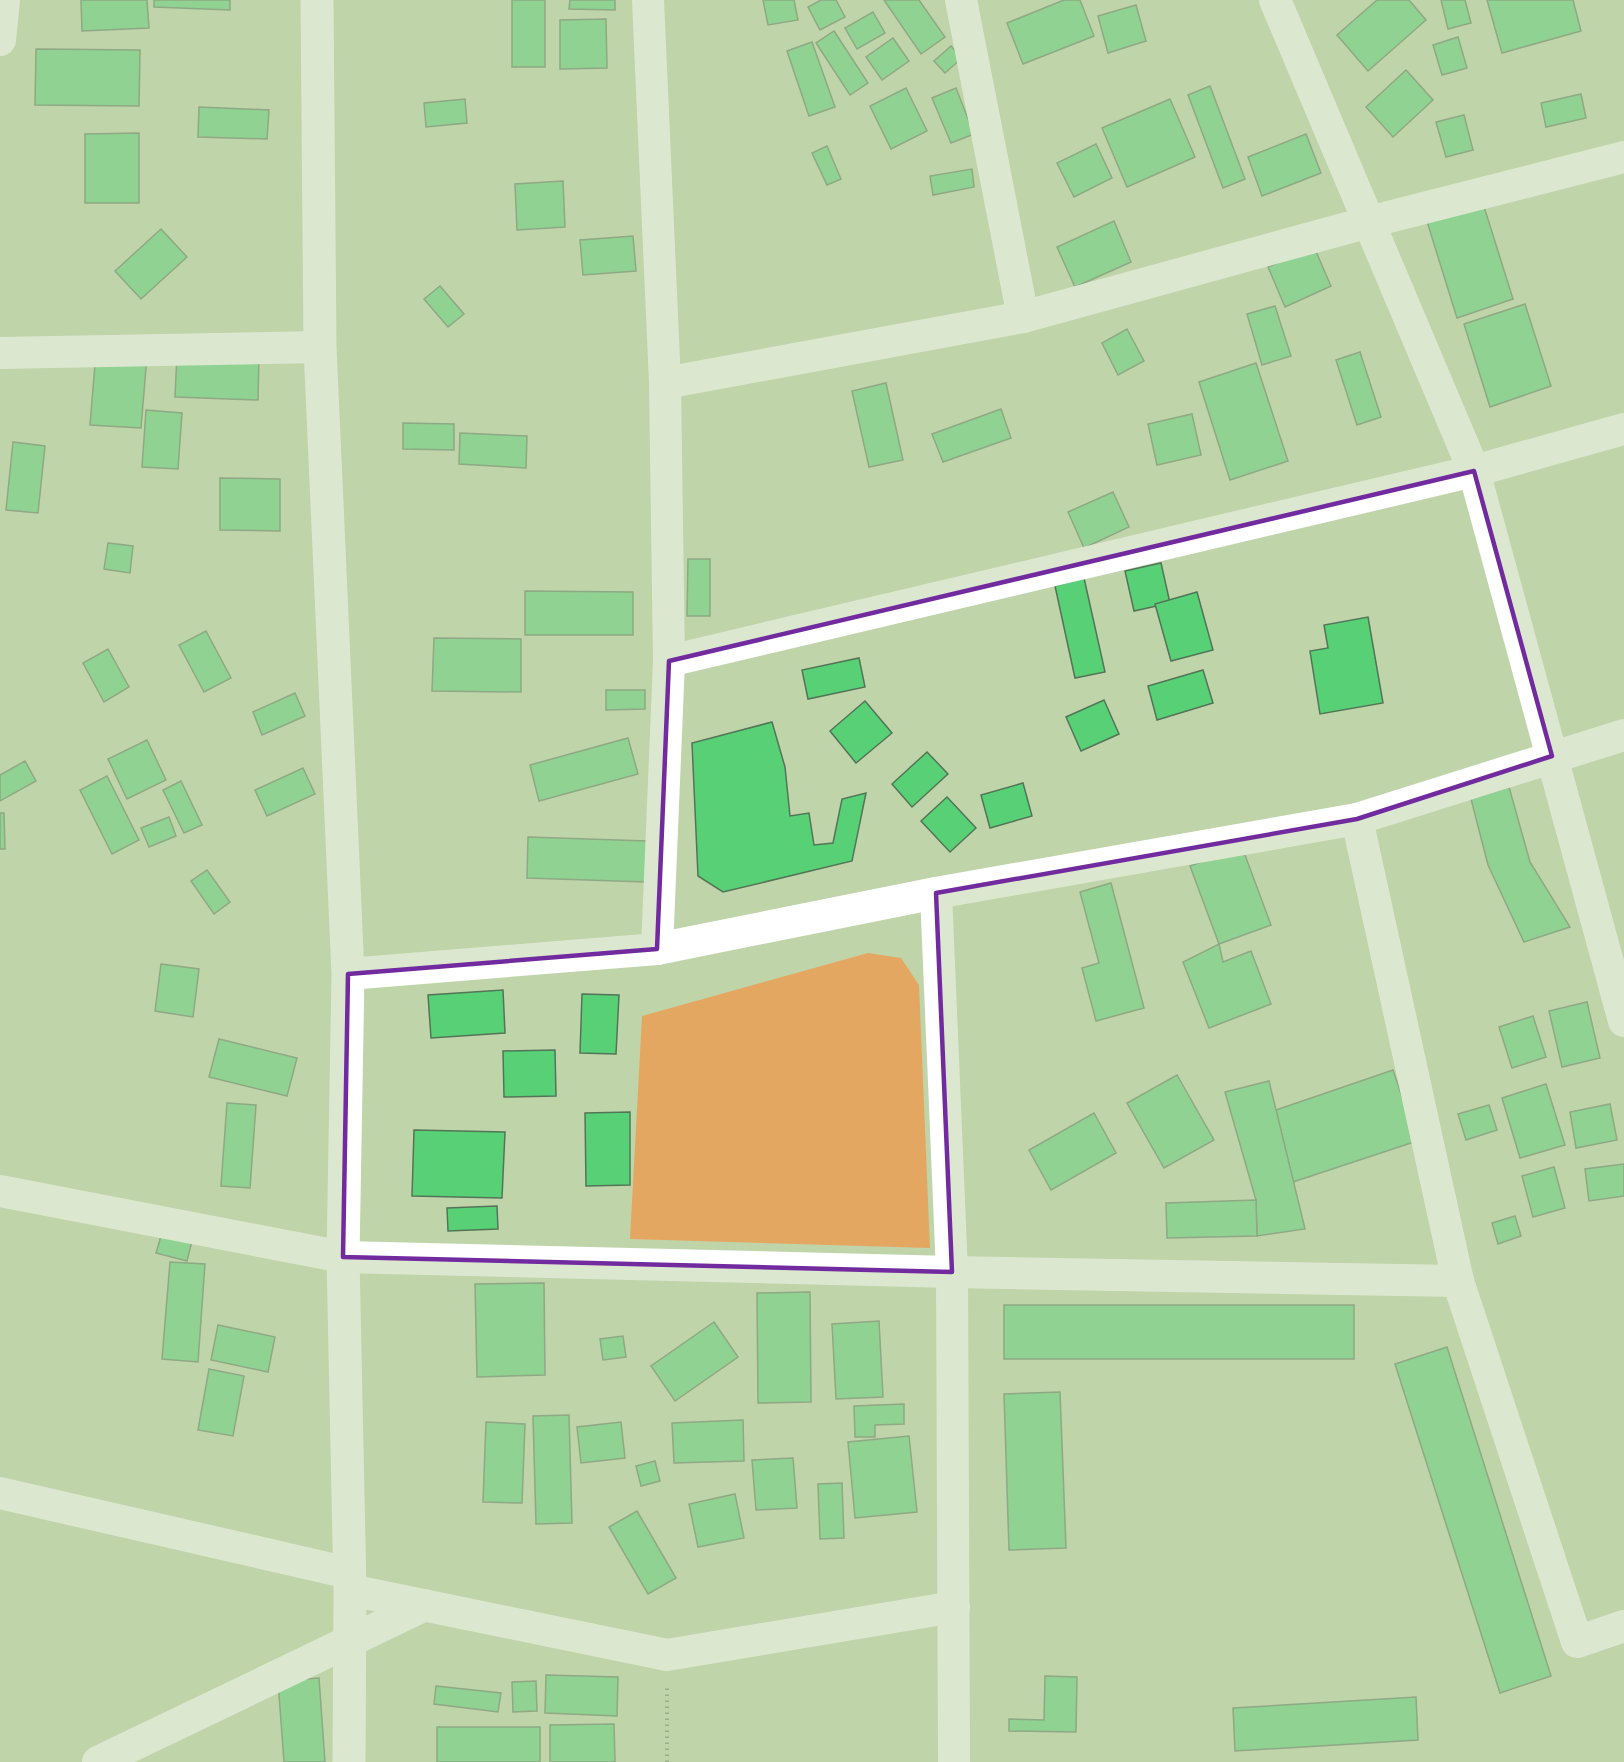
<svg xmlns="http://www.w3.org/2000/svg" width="1624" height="1762" font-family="'Playfair Display',serif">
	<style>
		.green { fill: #e3a761 }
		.building { fill: #58d176; stroke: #527557; stroke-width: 1.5 }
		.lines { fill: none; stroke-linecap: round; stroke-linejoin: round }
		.path { stroke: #717f62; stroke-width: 4; stroke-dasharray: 1.5 4.5; stroke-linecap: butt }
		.minor { stroke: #fff; stroke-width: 32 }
		.tertiary { stroke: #fff; stroke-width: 33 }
		.marked { fill: none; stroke: #722b9f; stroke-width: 4.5; stroke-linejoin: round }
	</style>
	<rect width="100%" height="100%" fill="#c0d4aa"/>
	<!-- green -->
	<polygon class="green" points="868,953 901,958 919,985 930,1248 630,1239 642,1016"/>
	<!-- building -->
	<g class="building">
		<polygon points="81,0 147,0 149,28 82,31"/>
		<polygon points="154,0 230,0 230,10 154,7"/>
		<rect x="512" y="0" width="33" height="67"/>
		<polygon points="570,0 615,0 615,10 569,9"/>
		<polygon points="763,0 794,0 798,20 768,25"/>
		<polygon points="821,0 836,0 845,17 820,30 808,7"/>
		<polygon points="884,0 919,0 945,37 921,54"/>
		<polygon points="1064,0 1080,0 1094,36 1023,64 1007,23"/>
		<polygon points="1377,0 1409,0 1426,20 1368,71 1337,35"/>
		<polygon points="1441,0 1465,0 1471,23 1448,29"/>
		<polygon points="1487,0 1573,0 1581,31 1502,53"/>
		<polygon points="1136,5 1146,41 1108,53 1098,16"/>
		<polygon points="873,12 885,33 857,49 845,28"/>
		<polygon points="606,19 607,68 560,69 560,20"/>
		<polygon points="834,31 868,83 850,95 816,43"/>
		<polygon points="1458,37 1467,68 1442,75 1433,45"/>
		<polygon points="893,38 909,61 882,80 866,57"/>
		<polygon points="812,42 835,107 809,116 787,51"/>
		<polygon points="951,46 962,58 945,73 934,61"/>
		<polygon points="36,49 140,50 139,106 35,105"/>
		<polygon points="1406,70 1433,100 1393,137 1366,107"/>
		<polygon points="1210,86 1245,179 1223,188 1188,95"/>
		<polygon points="906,88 927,131 891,149 870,106"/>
		<polygon points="956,88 974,134 951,143 932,98"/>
		<polygon points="1581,94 1586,118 1546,127 1541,103"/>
		<polygon points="465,99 467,123 426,127 424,103"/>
		<polygon points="1170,99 1195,157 1127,187 1102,128"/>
		<polygon points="199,107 269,110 267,139 198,137"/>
		<polygon points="1464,115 1473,150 1446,157 1436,122"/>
		<polygon points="139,133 139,203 85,203 85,134"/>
		<polygon points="1306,134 1321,173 1262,196 1248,157"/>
		<polygon points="1096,144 1112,178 1074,197 1057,163"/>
		<polygon points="827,146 841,179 827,185 812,153"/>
		<polygon points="972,169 974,187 933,195 930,176"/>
		<polygon points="563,181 565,227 517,230 515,184"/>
		<polygon points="1481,197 1513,299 1457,318 1425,215"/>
		<polygon points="1114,221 1131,262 1075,287 1057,247"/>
		<polygon points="161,229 187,257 141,299 115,271"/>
		<polygon points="633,236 636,271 583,275 580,240"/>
		<polygon points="1314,247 1331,286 1285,307 1268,267"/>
		<polygon points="440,286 464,314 448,327 424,299"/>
		<polygon points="1525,304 1551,386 1490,407 1464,324"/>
		<polygon points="1275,306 1291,356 1262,365 1247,314"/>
		<polygon points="1127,329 1144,361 1118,375 1102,343"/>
		<polygon points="96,352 147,356 141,428 90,425"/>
		<polygon points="1360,352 1381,417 1357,425 1336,360"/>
		<polygon points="177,354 259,356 258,400 175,397"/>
		<polygon points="1256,363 1288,461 1230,480 1199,382"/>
		<polygon points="886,383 903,460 869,467 852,391"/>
		<polygon points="1001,409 1011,438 943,462 932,434"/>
		<polygon points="146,410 182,413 178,469 142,467"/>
		<polygon points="1192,414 1201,455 1157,465 1148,424"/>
		<polygon points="403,423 454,424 454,450 403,449"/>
		<polygon points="460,433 527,436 526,468 459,464"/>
		<polygon points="13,442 45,446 38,513 6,510"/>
		<polygon points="220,478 280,479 280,531 220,530"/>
		<polygon points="1113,492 1129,527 1084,548 1068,512"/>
		<polygon points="108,543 133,546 130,573 104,569"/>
		<polygon points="688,559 710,559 710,616 687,616"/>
		<polygon points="1161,563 1170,603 1134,611 1125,571"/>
		<polygon points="1084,578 1105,672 1075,678 1055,586"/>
		<polygon points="525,591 633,592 633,635 525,635"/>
		<polygon points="1197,592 1213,650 1171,661 1155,604"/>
		<polygon points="1368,617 1383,703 1320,714 1310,651 1328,648 1324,625"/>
		<polygon points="206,631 231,678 204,692 179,645"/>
		<polygon points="434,638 521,639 521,692 432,691"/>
		<polygon points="108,649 129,687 104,702 83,663"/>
		<polygon points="859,658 865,687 808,699 802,670"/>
		<polygon points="1203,670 1213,703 1157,720 1148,686"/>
		<polygon points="606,690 645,690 645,709 606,710"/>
		<polygon points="295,693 305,716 262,735 253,712"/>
		<polygon points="1104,700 1119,734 1081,751 1066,717"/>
		<polygon points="865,701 892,733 856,763 830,731"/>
		<polygon points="772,722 785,767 790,816 809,813 814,845 833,843 842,799 866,793 852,861 723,892 698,876 692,743"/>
		<polygon points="628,738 638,774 539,801 530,765"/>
		<polygon points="147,740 166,780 127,799 108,759"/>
		<polygon points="927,752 948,774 912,807 892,784"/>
		<polygon points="25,761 36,781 0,801 0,775"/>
		<polygon points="303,768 315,794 267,816 255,790"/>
		<polygon points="107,776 139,840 112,854 80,790"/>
		<polygon points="181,781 202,825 184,833 163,790"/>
		<polygon points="1023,783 1032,816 990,828 981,795"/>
		<polygon points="1509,787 1530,862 1570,927 1524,942 1488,865 1471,799"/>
		<polygon points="947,797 976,828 950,852 921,821"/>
		<polygon points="0,813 4,813 5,849 0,849"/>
		<polygon points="169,817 176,836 149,847 141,828"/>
		<polygon points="528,837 647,841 646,882 527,878"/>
		<polygon points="1242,847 1271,925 1219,944 1190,866"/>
		<polygon points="207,870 230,902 214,914 191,881"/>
		<polygon points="1111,883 1144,1008 1096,1021 1082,968 1099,963 1080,892"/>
		<polygon points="1219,944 1223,962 1251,951 1271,1004 1209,1028 1183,962"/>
		<polygon points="161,964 199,969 193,1017 155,1011"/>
		<polygon points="503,990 505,1033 431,1038 428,995"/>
		<polygon points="582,994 619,995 616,1054 580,1053"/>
		<polygon points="1587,1002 1600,1058 1562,1067 1549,1011"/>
		<polygon points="1533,1016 1546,1057 1512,1068 1499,1027"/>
		<polygon points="219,1039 297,1058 287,1096 209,1077"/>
		<polygon points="555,1050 556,1096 504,1097 503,1051"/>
		<polygon points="1393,1070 1417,1141 1293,1182 1276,1110"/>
		<polygon points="1177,1075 1214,1140 1164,1168 1127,1103"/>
		<polygon points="1269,1081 1305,1229 1257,1236 1256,1200 1225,1092"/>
		<polygon points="1546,1084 1565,1145 1520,1158 1502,1098"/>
		<polygon points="227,1103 256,1105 250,1188 221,1186"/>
		<polygon points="1610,1104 1617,1140 1576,1148 1570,1112"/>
		<polygon points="1489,1105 1497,1130 1466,1140 1458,1114"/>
		<polygon points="630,1112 630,1185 586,1186 585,1113"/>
		<polygon points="1094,1113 1116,1153 1051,1190 1029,1150"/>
		<polygon points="414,1130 505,1132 502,1198 412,1196"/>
		<polygon points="1624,1164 1624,1196 1589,1201 1585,1169"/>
		<polygon points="1554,1167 1565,1208 1533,1217 1522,1176"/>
		<polygon points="1256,1200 1257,1236 1167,1238 1166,1203"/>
		<polygon points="497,1206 498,1229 448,1231 447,1208"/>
		<polygon points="1515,1216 1521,1236 1498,1244 1492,1223"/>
		<polygon points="163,1229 193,1237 187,1261 156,1253"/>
		<polygon points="170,1262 205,1264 198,1362 162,1359"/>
		<polygon points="544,1283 545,1375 477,1377 475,1284"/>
		<polygon points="810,1292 811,1402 758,1403 757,1293"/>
		<rect x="1004" y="1305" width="350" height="54"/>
		<polygon points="879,1321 883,1397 836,1399 832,1324"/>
		<polygon points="714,1322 738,1357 675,1401 651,1366"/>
		<polygon points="218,1325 275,1337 268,1372 211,1360"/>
		<polygon points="623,1336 626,1357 603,1360 600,1339"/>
		<polygon points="1447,1347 1551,1676 1500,1693 1395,1364"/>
		<polygon points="209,1369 244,1376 233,1436 198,1430"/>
		<polygon points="1060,1392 1066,1548 1009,1550 1004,1394"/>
		<polygon points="904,1404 904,1424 875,1425 875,1437 855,1437 854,1406"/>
		<polygon points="569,1415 572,1523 536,1524 533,1416"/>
		<polygon points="743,1420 744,1461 674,1463 672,1423"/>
		<polygon points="486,1422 525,1424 522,1503 483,1502"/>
		<polygon points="621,1422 625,1458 581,1463 577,1427"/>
		<polygon points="909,1436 917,1512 855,1518 848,1442"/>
		<polygon points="793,1458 797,1508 756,1510 752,1460"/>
		<polygon points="655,1461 660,1481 641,1486 636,1466"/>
		<polygon points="842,1483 844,1538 820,1539 818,1484"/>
		<polygon points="735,1494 744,1538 698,1547 689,1504"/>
		<polygon points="637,1511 676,1578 648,1594 609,1527"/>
		<polygon points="546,1675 618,1677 617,1716 545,1713"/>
		<polygon points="1045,1676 1077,1677 1076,1732 1009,1731 1009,1719 1044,1720"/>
		<polygon points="319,1678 325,1762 284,1762 278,1681"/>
		<polygon points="536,1681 537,1711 513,1712 512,1682"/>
		<polygon points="436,1686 501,1693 498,1712 434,1704"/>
		<polygon points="1416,1697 1418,1740 1235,1751 1233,1708"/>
		<polygon points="614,1724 615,1762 550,1762 550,1725"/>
		<rect x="437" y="1727" width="103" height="35"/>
	</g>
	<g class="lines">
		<!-- path -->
		<polyline class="path" points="667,1762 667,1686"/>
		<!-- minor -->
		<g class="minor">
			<polyline points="648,0 665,383 669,661 657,949"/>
			<polyline points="961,0 1023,317"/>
			<polyline points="1275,0 1474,471 1624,1021"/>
			<polyline points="0,40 4,0"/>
			<polyline points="0,353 320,347"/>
			<polyline points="665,383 1023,317 1369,222 1624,157"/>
			<polyline points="669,661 1474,471 1624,429"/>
			<polyline points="1357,819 1458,1281 1577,1642 1624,1626"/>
			<polyline points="936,893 952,1272 954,1762"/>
			<polyline points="348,974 657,949 936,893 1357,819 1624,735"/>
			<polyline points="0,1191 343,1257 952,1272 1458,1281"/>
			<polyline points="0,1493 349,1573"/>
			<polyline points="350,1590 667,1655 954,1607"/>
			<polyline points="98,1762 425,1605"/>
		</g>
		<!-- tertiary -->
		<polyline class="tertiary" points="317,0 320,347 348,974 343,1257 350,1590 349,1762"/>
	</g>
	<!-- marked area -->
	<path d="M0 0H1624V1762H0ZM1474 471 1552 756 1357 819 936 893 952 1272 343 1257 348 974 657 949 669 661Z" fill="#c0d4aa" fill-opacity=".55" fill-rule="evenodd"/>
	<path class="marked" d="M1474 471 1552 756 1357 819 936 893 952 1272 343 1257 348 974 657 949 669 661Z"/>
</svg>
